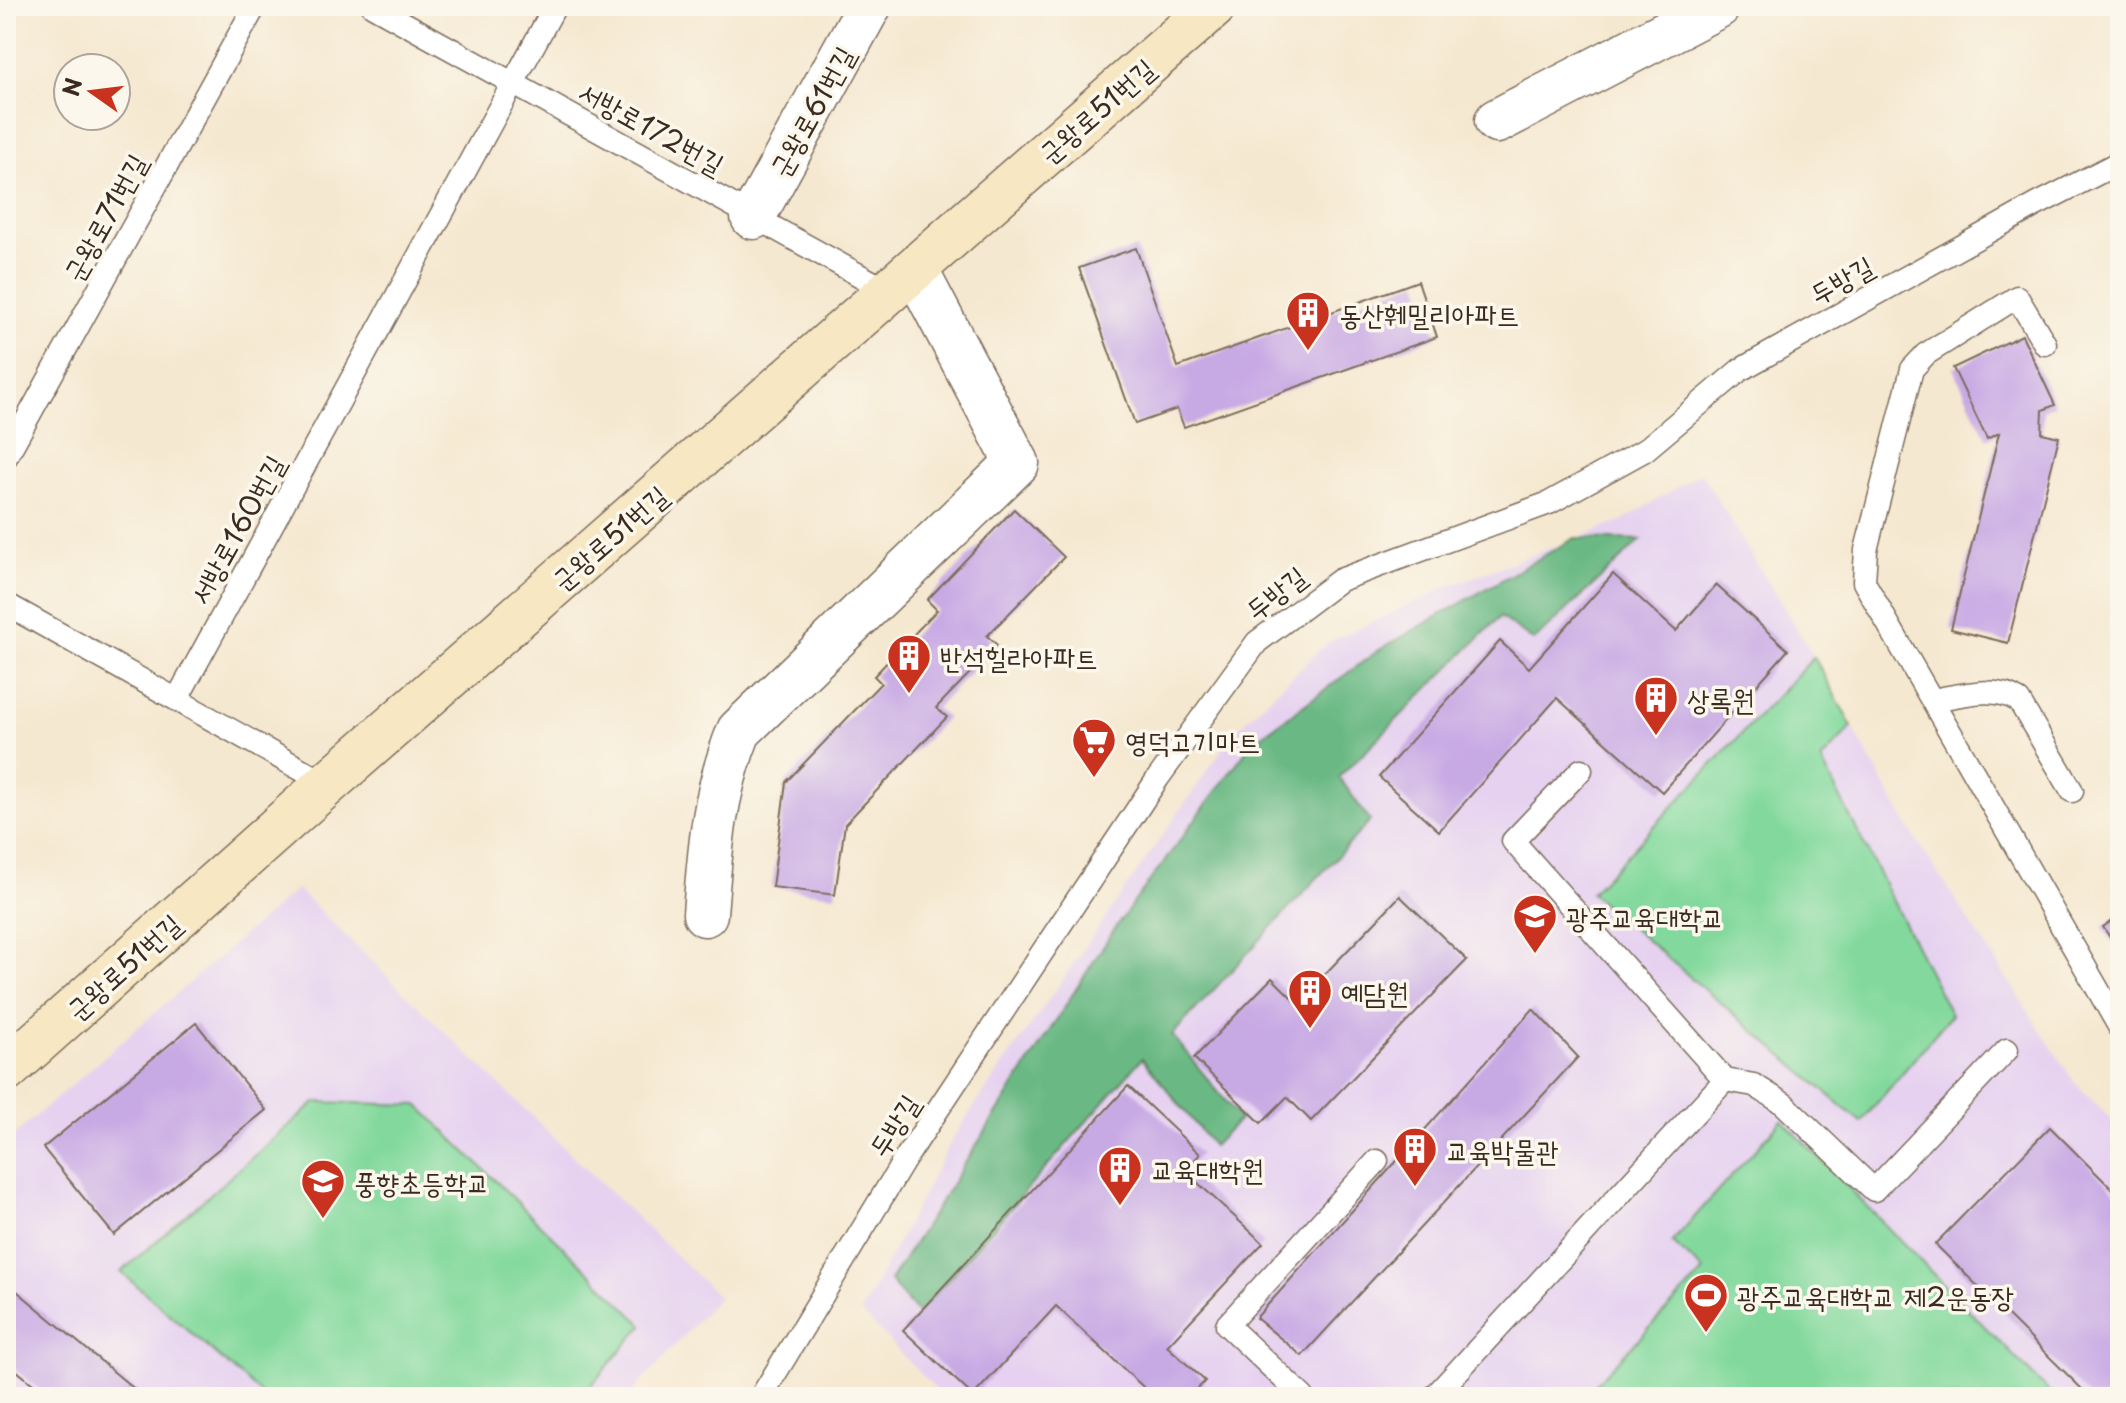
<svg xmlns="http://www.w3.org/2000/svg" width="2126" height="1403" font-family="'Playpen Sans','Poor Story',sans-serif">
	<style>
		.built { fill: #e6d2f0 }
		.green { fill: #83d99d; stroke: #5f825e; stroke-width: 2 }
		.forest { fill: #6ab984; stroke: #527251; stroke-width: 2 }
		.building { fill: #c7a9e4 }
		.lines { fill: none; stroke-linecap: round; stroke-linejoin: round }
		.lane-casing { stroke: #7c6c5c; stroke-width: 25 }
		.street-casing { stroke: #7c6c5c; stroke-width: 47 }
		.secondary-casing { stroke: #7c6c5c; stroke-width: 47 }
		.lane { stroke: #fff; stroke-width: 22 }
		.street { stroke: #fff; stroke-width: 44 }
		.secondary { stroke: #f7e8c3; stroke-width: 44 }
		.labels { text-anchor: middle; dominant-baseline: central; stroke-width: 7; stroke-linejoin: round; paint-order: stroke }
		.street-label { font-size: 28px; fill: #3b2a1e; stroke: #fbf7ec }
		.poi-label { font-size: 28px; fill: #3b2a1e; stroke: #fbf7ec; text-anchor: start }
	</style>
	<rect width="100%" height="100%" fill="#fbf7ec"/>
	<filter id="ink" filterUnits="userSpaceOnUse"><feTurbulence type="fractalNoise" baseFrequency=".0125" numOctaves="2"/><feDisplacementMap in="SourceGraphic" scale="16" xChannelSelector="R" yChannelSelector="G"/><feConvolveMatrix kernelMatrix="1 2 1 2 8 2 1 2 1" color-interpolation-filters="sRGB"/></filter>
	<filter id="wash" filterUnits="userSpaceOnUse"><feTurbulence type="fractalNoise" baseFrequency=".006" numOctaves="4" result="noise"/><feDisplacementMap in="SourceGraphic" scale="32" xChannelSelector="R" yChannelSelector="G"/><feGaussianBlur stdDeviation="1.8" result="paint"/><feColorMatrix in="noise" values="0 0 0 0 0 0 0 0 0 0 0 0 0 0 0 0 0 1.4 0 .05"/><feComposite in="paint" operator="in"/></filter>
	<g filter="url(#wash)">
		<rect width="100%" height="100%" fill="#f5e8d0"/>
		<!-- built -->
		<g class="built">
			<polygon points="1701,473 1814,657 1908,827 2075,1083 2120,1128 2120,1397 943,1397 861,1312 954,1136 1235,731 1327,643 1447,587 1622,521"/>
			<polygon points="297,889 719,1297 628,1397 6,1397 6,1142"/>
		</g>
		<!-- green -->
		<g class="green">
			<polygon points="1814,657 1852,727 1821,760 1951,1015 1861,1122 1591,893"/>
			<polygon points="316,1102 418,1105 643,1325 581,1397 265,1397 121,1272"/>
			<polygon points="1782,1120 2054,1397 1583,1397 1704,1271 1672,1242"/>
		</g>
		<!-- forest -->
		<polygon class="forest" points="1575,538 1641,540 1534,641 1500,617 1339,777 1370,821 1172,1035 1240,1119 1213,1146 1142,1058 918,1314 890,1281 1115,928 1251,744 1379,650"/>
		<g id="blocks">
			<!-- building -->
			<g class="building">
				<polygon points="1136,248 1178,367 1418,281 1437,337 1184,427 1177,409 1135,424 1079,268"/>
				<polygon points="2022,335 2055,405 2043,410 2042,433 2059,437 2008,643 1951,629 1999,433 1987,439 1953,368"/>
				<polygon points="1014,509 1064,557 987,636 997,645 936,708 947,717 845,824 835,895 772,887 786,782 881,683 874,676 937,610 927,600"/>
				<polygon points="1613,574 1676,631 1716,585 1788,650 1662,792 1557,698 1439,831 1379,777 1500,641 1529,668"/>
				<polygon points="1400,896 1467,960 1311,1121 1287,1097 1261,1123 1194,1058 1272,978 1297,1003"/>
				<polygon points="2120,915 2120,952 2103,927"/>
				<polygon points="1533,1009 1578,1057 1302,1356 1256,1318"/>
				<polygon points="196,1023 266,1110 114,1235 43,1148"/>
				<polygon points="1128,1086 1200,1154 1185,1171 1263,1243 1167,1346 1205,1381 1190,1397 1154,1397 1056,1306 973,1396 903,1330"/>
				<polygon points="2050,1127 2120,1197 2120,1397 2090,1397 1935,1244"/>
				<polygon points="6,1282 144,1397 49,1397 6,1362"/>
			</g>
		</g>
	</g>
	<g filter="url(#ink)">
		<use href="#blocks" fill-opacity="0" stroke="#7c6c5c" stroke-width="2"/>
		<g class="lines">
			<!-- lane casing -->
			<g class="lane-casing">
				<g id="lane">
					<polyline points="373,6 888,291"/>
					<polyline points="2045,344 2017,297 1926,354 1912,369 1866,550 1864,582 2120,1028"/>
					<polyline points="6,457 255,6"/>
					<polyline points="6,604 327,784"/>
					<polyline points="177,699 555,6"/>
					<path d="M1932 700C1959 696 1995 684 2019 701L2072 791"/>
					<polyline points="1581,770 1513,841 1725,1080 1754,1085 1784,1104 1874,1190 2007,1050"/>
					<polyline points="761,1397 905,1159 1158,778 1257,642 1340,580 1549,503 1645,450 1740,370 2036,205 2120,162"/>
					<polyline points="1303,1397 1227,1325 1377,1161"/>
					<polyline points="1434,1397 1725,1080"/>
				</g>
			</g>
			<!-- street casing -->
			<g class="street-casing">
				<g id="street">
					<polyline points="1497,121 1718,6"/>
					<polyline points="753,217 869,6"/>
					<path d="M705 914C710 848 714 793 739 731L1017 463 915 269"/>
				</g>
			</g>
			<!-- secondary casing -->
			<g class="secondary-casing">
				<polyline id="secondary" points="6,1070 327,784 1214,6"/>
			</g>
			<!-- lane -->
			<use href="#lane" class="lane"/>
			<!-- street -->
			<use href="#street" class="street"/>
			<!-- secondary -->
			<use href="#secondary" class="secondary"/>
		</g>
	</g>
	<!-- icons -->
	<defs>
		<g id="building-pin" transform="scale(2.3)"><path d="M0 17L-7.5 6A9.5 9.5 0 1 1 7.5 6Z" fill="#c8321e" stroke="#fbf7ec"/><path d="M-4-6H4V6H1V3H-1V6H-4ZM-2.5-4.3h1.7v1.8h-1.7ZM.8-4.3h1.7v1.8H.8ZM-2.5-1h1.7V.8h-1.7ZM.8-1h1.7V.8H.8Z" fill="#fff"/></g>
		<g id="supermarket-pin" transform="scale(2.3)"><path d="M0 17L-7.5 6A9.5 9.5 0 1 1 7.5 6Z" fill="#c8321e" stroke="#fbf7ec"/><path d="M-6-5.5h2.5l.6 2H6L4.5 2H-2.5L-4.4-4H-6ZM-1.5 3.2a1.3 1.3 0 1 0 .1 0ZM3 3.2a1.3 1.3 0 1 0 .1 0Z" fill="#fff"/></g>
		<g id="university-pin" transform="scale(2.3)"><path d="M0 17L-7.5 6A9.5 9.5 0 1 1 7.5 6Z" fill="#c8321e" stroke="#fbf7ec"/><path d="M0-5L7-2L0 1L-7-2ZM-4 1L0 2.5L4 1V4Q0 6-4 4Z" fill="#fff"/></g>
		<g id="school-pin" transform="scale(2.3)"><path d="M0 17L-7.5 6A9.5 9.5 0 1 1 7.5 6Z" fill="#c8321e" stroke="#fbf7ec"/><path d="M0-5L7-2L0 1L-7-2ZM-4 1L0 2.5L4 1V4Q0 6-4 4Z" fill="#fff"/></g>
		<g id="stadium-pin" transform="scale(2.3)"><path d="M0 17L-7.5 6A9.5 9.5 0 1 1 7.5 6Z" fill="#c8321e" stroke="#fbf7ec"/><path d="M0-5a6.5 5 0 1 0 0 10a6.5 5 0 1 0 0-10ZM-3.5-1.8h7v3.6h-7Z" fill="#fff"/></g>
	</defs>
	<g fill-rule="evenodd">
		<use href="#building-pin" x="1308" y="313"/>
		<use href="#building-pin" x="909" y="656"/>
		<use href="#building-pin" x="1656" y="698"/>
		<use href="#supermarket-pin" x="1094" y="740"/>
		<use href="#university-pin" x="1535" y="916"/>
		<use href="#building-pin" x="1310" y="991"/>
		<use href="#building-pin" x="1415" y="1149"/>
		<use href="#building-pin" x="1120" y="1168"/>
		<use href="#school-pin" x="323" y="1181"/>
		<use href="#stadium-pin" x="1706" y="1295"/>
	</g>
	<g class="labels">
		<!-- street labels -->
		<g class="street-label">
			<text transform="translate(1096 110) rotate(-41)">군왕로51번길</text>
			<text transform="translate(811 111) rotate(-61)">군왕로61번길</text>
			<text transform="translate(652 127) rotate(29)">서방로172번길</text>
			<text transform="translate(104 217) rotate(-61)">군왕로71번길</text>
			<text transform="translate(1841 279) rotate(-29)">두방길</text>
			<text transform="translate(236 529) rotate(-61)">서방로160번길</text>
			<text transform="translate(609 537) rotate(-41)">군왕로51번길</text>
			<text transform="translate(1275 592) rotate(-38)">두방길</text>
			<text transform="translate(123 966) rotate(-42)">군왕로51번길</text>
			<text transform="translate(893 1125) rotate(-57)">두방길</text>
		</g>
		<!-- poi labels -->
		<g class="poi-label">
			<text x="1339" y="313">동산훼밀리아파트</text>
			<text x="940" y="656">반석힐라아파트</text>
			<text x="1687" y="698">상록원</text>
			<text x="1125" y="740">영덕고기마트</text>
			<text x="1566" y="916">광주교육대학교</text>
			<text x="1341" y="991">예담원</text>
			<text x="1446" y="1149">교육박물관</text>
			<text x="1151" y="1168">교육대학원</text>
			<text x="354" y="1181">풍향초등학교</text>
			<text x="1737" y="1295">광주교육대학교 제2운동장</text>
		</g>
	</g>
	<!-- margin -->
	<rect width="2126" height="1403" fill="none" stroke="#fbf7ec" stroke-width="32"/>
	<!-- north arrow -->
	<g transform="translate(92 92) rotate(284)"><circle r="38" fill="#fbf7ec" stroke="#aea59a" stroke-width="2"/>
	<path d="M0-6L14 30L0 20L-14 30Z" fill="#c8321e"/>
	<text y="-12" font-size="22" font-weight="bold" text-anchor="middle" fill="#3b2a1e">N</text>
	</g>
</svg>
